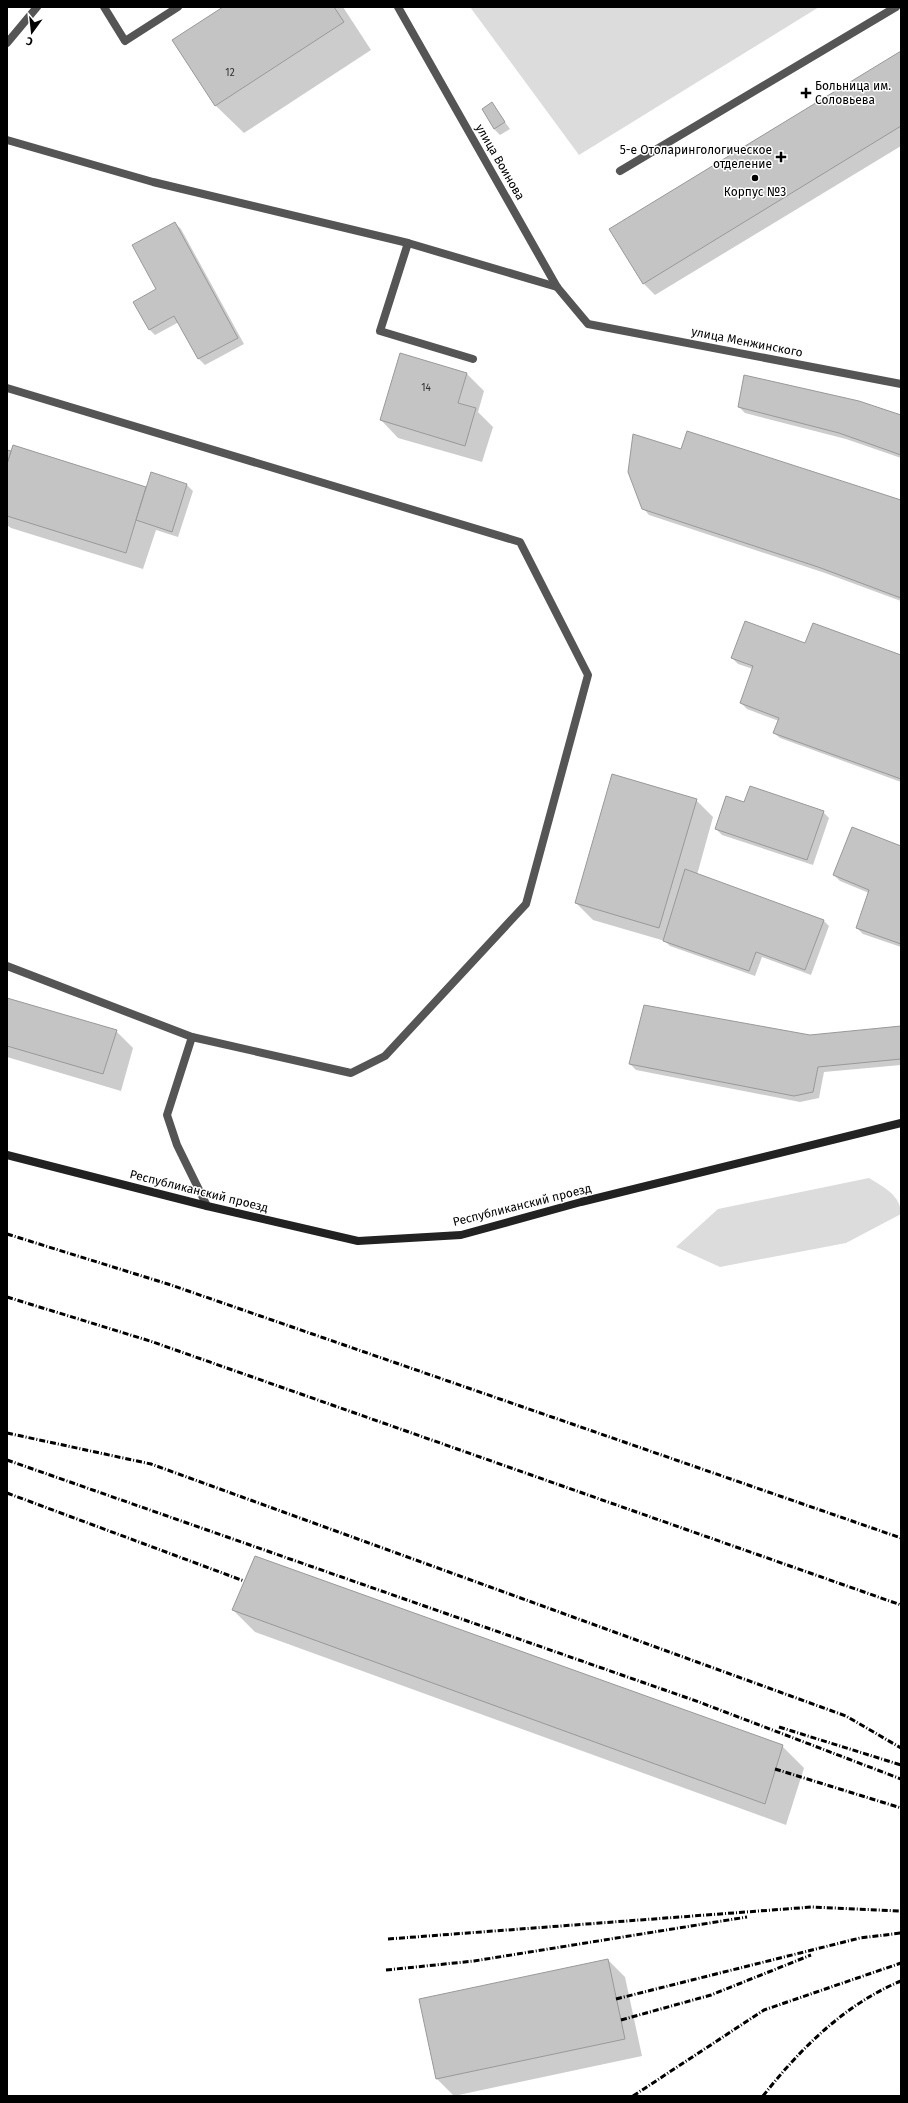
<svg xmlns="http://www.w3.org/2000/svg" width="908" height="2103" font-family="'Fira Sans',sans-serif">
	<style>
		.green { fill: #dcdcdc }
		.shadow { fill: #0003 }
		.building { fill: #c4c4c4; stroke: #999 }
		.lines { fill: none; stroke-linecap: round; stroke-linejoin: round }
		.lane { stroke: #555; stroke-width: 8 }
		.street { stroke: #555; stroke-width: 8 }
		.secondary { stroke: #222; stroke-width: 8 }
		.rail { stroke: #000; stroke-width: 3; stroke-dasharray: 6 2 1 2; stroke-linecap: butt }
		.poi-dot { fill: #000; stroke: #fff; stroke-width: 1.5 }
		.labels { text-anchor: middle; dominant-baseline: central; stroke-width: 3; stroke-linejoin: round; paint-order: stroke }
		.number-label { font-size: 10px; fill: #313131 }
		.poi-label { font-size: 12px; fill: #000; stroke: #fff; text-anchor: start }
		.street-label { font-size: 12px; fill: #000; stroke: #fff }
	</style>
	<rect width="100%" height="100%" fill="#fff"/>
	<!-- green -->
	<g class="green">
		<polygon points="470,7 819,7 579,155"/>
		<path d="M869 1178C883 1187 901 1195 901 1214L846 1243 720 1267 676 1247 718 1209Z"/>
	</g>
	<!-- shadow -->
	<g class="shadow">
		<polygon points="225,7 343,7 371,50 244,133 216,106 174,40"/>
		<polygon points="901,52 901,146 655,295 643,283"/>
		<polygon points="492,104 510,129 500,135 494,129"/>
		<polygon points="175,223 181,229 244,344 205,365 199,359 179,322 155,335 149,329 157,289"/>
		<polygon points="467,374 484,391 478,412 493,427 482,462 398,438 381,420"/>
		<polygon points="739,407 901,416 901,458 846,439 745,413"/>
		<polygon points="13,446 147,488 152,474 187,485 193,491 178,537 156,530 143,569 11,528 7,525 7,451 11,453"/>
		<polygon points="682,450 901,501 901,601 825,573 649,515 643,508"/>
		<polygon points="806,645 901,656 901,782 780,738 774,733 779,721 747,709 741,703 753,669 738,664 732,658"/>
		<polygon points="696,800 713,817 697,875 823,920 829,926 811,975 762,957 755,976 670,946 665,941 593,920 576,903"/>
		<polygon points="745,803 823,812 829,818 813,865 722,835 716,829"/>
		<polygon points="901,847 901,947 863,934 857,928 869,893 840,881 834,875"/>
		<polygon points="7,998 116,1031 133,1048 121,1091 7,1057"/>
		<polygon points="901,1027 901,1065 824,1072 819,1098 800,1102 636,1070 630,1064 810,1036"/>
		<polygon points="233,1610 782,1746 804,1768 786,1825 255,1632"/>
		<polygon points="608,1960 625,1977 642,2056 454,2096 437,2079"/>
	</g>
	<!-- building -->
	<g class="building">
		<polygon points="223,7 334,7 344,22 215,106 172,40"/>
		<polygon points="901,51 901,126 643,284 609,229"/>
		<polygon points="492,102 505,122 494,129 482,109"/>
		<polygon points="175,222 238,338 198,359 174,316 149,330 133,302 156,289 132,245"/>
		<polygon points="400,353 467,373 458,403 476,408 465,446 380,420"/>
		<polygon points="744,375 859,401 901,415 901,455 839,433 738,407"/>
		<polygon points="687,431 901,500 901,598 818,567 642,509 628,472 633,434 681,449"/>
		<polygon points="13,445 146,487 126,553 7,516 7,464"/>
		<polygon points="7,450 11,451 7,464"/>
		<polygon points="151,472 187,484 172,532 136,520"/>
		<polygon points="745,621 805,643 813,623 901,655 901,779 773,733 779,718 740,703 753,666 731,658"/>
		<polygon points="612,774 697,799 659,928 575,903"/>
		<polygon points="750,786 824,811 807,860 715,829 726,796 744,802"/>
		<polygon points="852,827 901,846 901,944 856,928 869,890 833,875"/>
		<polygon points="685,869 824,920 805,970 756,952 749,971 663,941"/>
		<polygon points="7,998 117,1030 103,1074 7,1046"/>
		<polygon points="644,1005 810,1035 901,1026 901,1059 818,1067 813,1092 794,1096 629,1064"/>
		<polygon points="255,1556 783,1745 765,1804 232,1610"/>
		<polygon points="608,1959 625,2039 436,2079 419,1999"/>
	</g>
	<g class="lines">
		<!-- lane -->
		<g class="lane">
			<polyline points="104,7 125,41 178,7"/>
			<polyline points="7,43 37,7"/>
			<polyline points="7,140 153,182 408,243 557,287"/>
			<polyline points="620,171 896,7"/>
			<polyline points="408,243 380,331 473,359"/>
			<polyline points="7,388 520,542 588,675 526,904 385,1056 351,1073 192,1037 7,966"/>
			<polyline points="192,1037 167,1115 177,1145 207,1206"/>
		</g>
		<!-- street -->
		<polyline class="street" points="398,7 557,287 588,324 901,384"/>
		<!-- secondary -->
		<polyline class="secondary" points="7,1155 207,1206 358,1241 461,1235 581,1202 901,1123"/>
		<!-- rail -->
		<g class="rail">
			<polyline points="7,1234 171,1285 901,1538"/>
			<polyline points="7,1297 150,1341 901,1605"/>
			<polyline points="7,1433 151,1464 846,1716 901,1748"/>
			<polyline points="7,1460 699,1702 901,1779"/>
			<polyline points="7,1493 244,1581"/>
			<polyline points="779,1727 901,1765"/>
			<polyline points="775,1769 901,1808"/>
			<polyline points="388,1939 812,1907 901,1911"/>
			<polyline points="386,1970 474,1961 747,1917"/>
			<polyline points="616,1999 860,1938 901,1933"/>
			<polyline points="621,2020 711,1995 811,1955"/>
			<polyline points="633,2096 764,2010 901,1963"/>
			<path d="M763 2096C800 2049 845 2004 901 1981"/>
		</g>
	</g>
	<!-- markers -->
	<g class="poi-dot">
		<path d="M804 87h4v4h4v4h-4v4h-4v-4h-4v-4h4z"/>
		<path d="M779 151h4v4h4v4h-4v4h-4v-4h-4v-4h4z"/>
		<circle cx="755" cy="178" r="4"/>
	</g>
	<g class="labels">
		<!-- number labels -->
		<g class="number-label">
			<text x="230" y="73">12</text>
			<text x="426" y="388">14</text>
		</g>
		<!-- poi labels -->
		<g class="poi-label">
			<text x="815" y="86">Больница им.<tspan x="815" dy="14">Соловьева</tspan></text>
			<text x="772" y="150" text-anchor="end">5-е Отоларингологическое<tspan x="772" dy="14">отделение</tspan></text>
			<text x="755" y="192" text-anchor="middle">Корпус №3</text>
		</g>
		<!-- street labels -->
		<g class="street-label">
			<text transform="translate(500 162) rotate(60)">улица Воинова</text>
			<text transform="translate(747 342) rotate(11)">улица Менжинского</text>
			<text transform="translate(199 1191) rotate(14)">Республиканский проезд</text>
			<text transform="translate(522 1205) rotate(-14)">Республиканский проезд</text>
		</g>
	</g>
	<!-- border -->
	<rect width="908" height="2103" fill="none" stroke="#000000" stroke-width="16"/>
	<!-- north arrow -->
	<g transform="translate(32 32) rotate(195)" stroke="#ffffff" stroke-width="3" paint-order="stroke">
	<path d="M0-3L7 15L0 10L-7 15Z" fill="#000000"/>
	<text y="-6" font-size="11" font-weight="bold" text-anchor="middle" fill="#000000">С</text>
	</g>
</svg>
